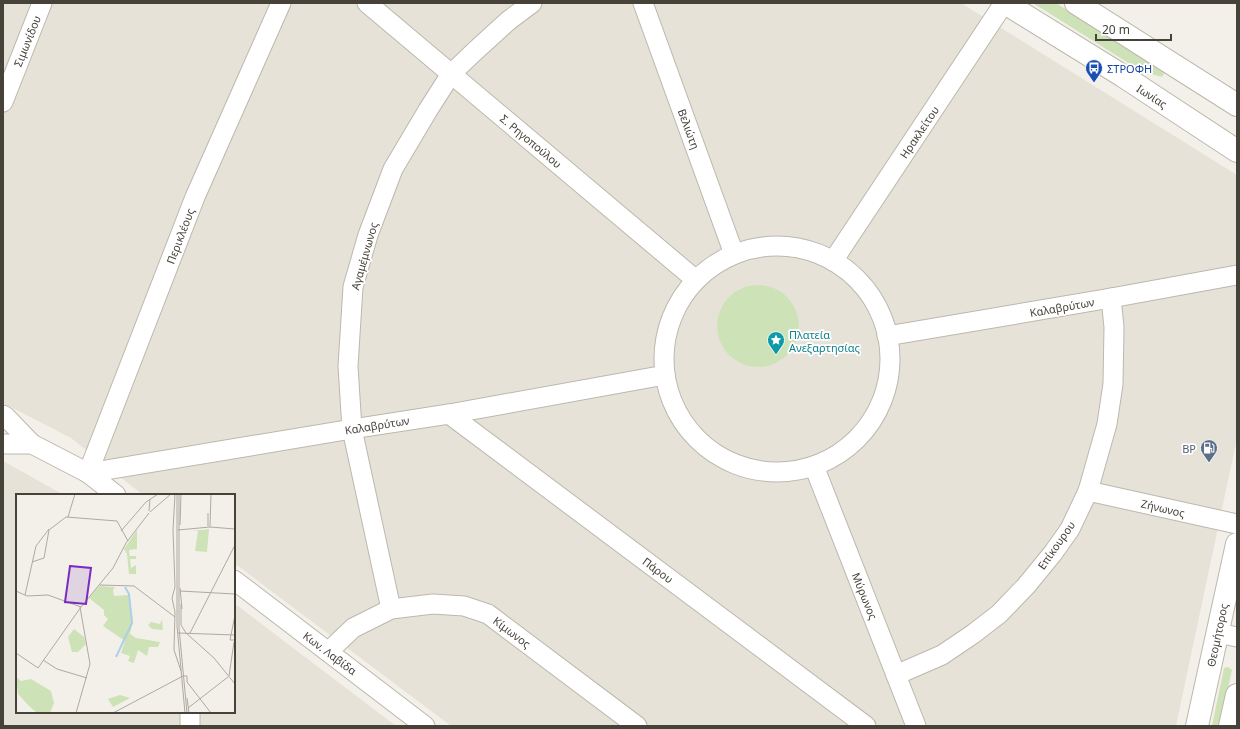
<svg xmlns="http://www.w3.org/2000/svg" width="1240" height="729" font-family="'Noto Sans',sans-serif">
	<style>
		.residential { fill: #e6e2d8 }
		.green { fill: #cee2b7 }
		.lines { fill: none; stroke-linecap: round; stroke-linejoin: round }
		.minor-casing { stroke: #bdb8ad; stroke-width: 21 }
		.tertiary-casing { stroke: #bdb8ad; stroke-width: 24 }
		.minor { stroke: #fff; stroke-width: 19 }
		.tertiary { stroke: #fff; stroke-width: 22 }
		.labels { text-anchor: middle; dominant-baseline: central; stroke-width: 3.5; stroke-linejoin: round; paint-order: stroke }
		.street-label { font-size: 11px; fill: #464139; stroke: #fff }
		.transit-label { font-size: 11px; fill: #164399; stroke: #fff; text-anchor: start }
		.culture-label { font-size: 11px; fill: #0d838f; stroke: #fff; text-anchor: start }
		.service-label { font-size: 11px; fill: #4e5e75; stroke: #fff; text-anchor: end }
		.inset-river { fill: none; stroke: #adcfe8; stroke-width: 2 }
		.inset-road { fill: none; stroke: #aeaaa3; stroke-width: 1 }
		.view { fill: #7b2cbf; fill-opacity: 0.15; stroke: #7b2cbf; stroke-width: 2 }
		.inset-edge { fill: none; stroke: #464139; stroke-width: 2 }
	</style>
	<rect width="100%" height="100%" fill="#f3f0e9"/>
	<!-- residential -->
	<g class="residential">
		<polygon points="3,3 961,3 1237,175 1237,438 1176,726 451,726 234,563 234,495 143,495 71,438 3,403"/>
		<polygon points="3,461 64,495 17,495 17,712 234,712 234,603 396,726 3,726"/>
	</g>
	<!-- green -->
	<g class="green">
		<polygon points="1033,3 1056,3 1165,72 1162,77 1141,71"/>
		<circle cx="758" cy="326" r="41"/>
		<polygon points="1228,667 1232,670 1220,726 1212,726 1224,668"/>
	</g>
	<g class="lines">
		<!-- minor casing -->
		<g class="minor-casing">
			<g id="minor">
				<polyline points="367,3 696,280"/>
				<polyline points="643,3 734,254"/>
				<polyline points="3,102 42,3"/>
				<circle cx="777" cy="359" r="113"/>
				<polyline points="833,261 1004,3"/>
				<polyline points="887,336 1111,298 1237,275"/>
				<polyline points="449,414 866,726"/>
				<polyline points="3,415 6,417 32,444"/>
				<polyline points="3,444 32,444 88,473 116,495"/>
				<polyline points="814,466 916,726"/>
				<polyline points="88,473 352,429 449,414 665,375"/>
				<polyline points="88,473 195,197 281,3"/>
				<polyline points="1088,491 1237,524"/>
				<polyline points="234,580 425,726"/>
				<polyline points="391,609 352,429 348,366 353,287 368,235 393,169 428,110 451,74 474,52 508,21 532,3"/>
				<polyline points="1218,633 1237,637"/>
				<polyline points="329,651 353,628 391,609 433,604 464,606 488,614 637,726"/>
				<polyline points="896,675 942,655 973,634 999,614 1026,586 1053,553 1070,529 1088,491 1107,424 1113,384 1114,327 1111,298"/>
				<polyline points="190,726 190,712"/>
			</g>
		</g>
		<!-- tertiary casing -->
		<g class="tertiary-casing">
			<g id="tertiary">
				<polyline points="1005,3 1123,76 1237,151"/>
				<polyline points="1076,3 1237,105"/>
				<polyline points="1197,726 1237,544"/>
				<polyline points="1230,726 1237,695"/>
			</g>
		</g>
		<!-- minor -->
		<use href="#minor" class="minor"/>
		<!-- tertiary -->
		<use href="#tertiary" class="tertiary"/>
	</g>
	<!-- icons -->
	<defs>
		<g id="bus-pin" transform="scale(0.9)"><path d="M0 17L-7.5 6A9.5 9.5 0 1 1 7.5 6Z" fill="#1a4fb4" stroke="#fff"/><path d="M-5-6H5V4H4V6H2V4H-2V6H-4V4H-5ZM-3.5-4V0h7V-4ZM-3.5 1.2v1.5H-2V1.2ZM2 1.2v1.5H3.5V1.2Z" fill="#fff"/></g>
		<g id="sight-pin" transform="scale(0.9)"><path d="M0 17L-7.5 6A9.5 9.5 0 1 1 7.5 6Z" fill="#0f9aa8" stroke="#fff"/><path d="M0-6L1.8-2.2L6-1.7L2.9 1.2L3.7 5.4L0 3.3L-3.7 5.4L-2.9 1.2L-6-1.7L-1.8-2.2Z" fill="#fff"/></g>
		<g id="fuel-pin" transform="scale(0.9)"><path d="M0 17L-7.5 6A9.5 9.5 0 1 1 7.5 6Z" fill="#5c6f8a" stroke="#fff"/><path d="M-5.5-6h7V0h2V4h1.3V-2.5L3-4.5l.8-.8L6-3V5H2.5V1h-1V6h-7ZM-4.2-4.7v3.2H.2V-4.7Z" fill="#fff"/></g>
	</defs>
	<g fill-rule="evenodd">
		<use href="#bus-pin" x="1094" y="68"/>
		<use href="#sight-pin" x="776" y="340"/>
		<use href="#fuel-pin" x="1209" y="448"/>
	</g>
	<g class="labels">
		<!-- street labels -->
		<g class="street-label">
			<text transform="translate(27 41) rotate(-68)">Σιμωνίδου</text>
			<text transform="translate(1152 96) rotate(33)">Ιωνίας</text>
			<text transform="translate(689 129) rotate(70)">Βελιώτη</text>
			<text transform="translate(919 132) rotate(-56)">Ηρακλείτου</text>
			<text transform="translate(531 141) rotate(40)">Σ. Ρηγοπούλου</text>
			<text transform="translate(180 236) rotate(-69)">Περικλέους</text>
			<text transform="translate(364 256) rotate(-74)">Αγαμέμνωνος</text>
			<text transform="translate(1062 307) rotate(-10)">Καλαβρύτων</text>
			<text transform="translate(377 425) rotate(-9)">Καλαβρύτων</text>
			<text transform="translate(1163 508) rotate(13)">Ζήνωνος</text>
			<text transform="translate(1056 545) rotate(-55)">Επίκουρου</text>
			<text transform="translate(658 570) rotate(37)">Πάρου</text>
			<text transform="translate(865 596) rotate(68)">Μύρωνος</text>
			<text transform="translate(512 632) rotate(37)">Κίμωνος</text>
			<text transform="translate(1217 635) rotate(-78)">Θεομήτορος</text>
			<text transform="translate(330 653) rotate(37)">Κων. Λαβίδα</text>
		</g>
		<!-- transit labels -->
		<g class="transit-label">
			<text x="1107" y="68">ΣΤΡΟΦΗ</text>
		</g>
		<!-- culture labels -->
		<g class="culture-label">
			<text x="789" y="334">Πλατεία<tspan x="789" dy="13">Ανεξαρτησίας</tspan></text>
		</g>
		<!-- service labels -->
		<g class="service-label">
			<text x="1196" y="448">BP</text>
		</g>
	</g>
	<!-- overview -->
	<g transform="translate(16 494)">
		<rect width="219" height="219" fill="#f3f0e9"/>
		<path d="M193 35 191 58 179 57 182 37H176ZM121 36V55L113 56 114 65V62H120V65H114L115 74 120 71V80H113L111 60 108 55ZM83 92 99 93 97 96 98 102 113 101 117 126 114 140 120 144 144 148 142 153H133L131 162 122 156 118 169 112 167 114 162 105 159 109 147 87 132 92 125 88 121V116L73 104ZM146 125 147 136 136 135 132 131 135 128 144 130ZM58 135 68 143 70 150 62 158H56L52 143ZM0 183 5 187 15 185 35 197 38 209 34 219H21L12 211 2 200ZM104 201 114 204 97 213 92 205Z" fill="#cee2b7"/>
		<path class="inset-river" d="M100 163 116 129 113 100 109 93"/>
		<path class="inset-road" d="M159 0 157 36 159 93 156 104 159 118 158 156 165 177M161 0V132L169 219M163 0V134L171 219M133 17 134 5M134 18 155 0M52 23 59 0M164 31 165 0M192 32V19M194 33 195 0M162 36 194 33 219 35M105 37 130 8 142 0M16 68 28 64 33 36 50 23 101 27 112 47M84 91 118 92 159 123M164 94 166 115M0 97 11 102 32 101 65 113M164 97 219 100M9 101 20 52 33 35M165 110V131L170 139 198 164 219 190M219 121 214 146H219M162 139 219 141M174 139 219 51M0 159 22 174 65 113 97 74 110 49 133 19M27 166 41 175 71 184M167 182H171V188L195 219M213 182 218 148M171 204 173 219M172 214 212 183M60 219 74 170 64 113M97 219 167 182"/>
		<path class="view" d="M54 72 75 74 70 110 49 108Z"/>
		<rect width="219" height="219" class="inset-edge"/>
	</g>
	<!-- border -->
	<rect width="1240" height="729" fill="none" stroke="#464139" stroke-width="8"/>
	<!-- scale -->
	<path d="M1096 34v6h75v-6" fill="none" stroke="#464139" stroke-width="2"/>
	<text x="1102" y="34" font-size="12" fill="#464139" stroke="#ffffff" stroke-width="3" paint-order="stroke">20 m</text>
</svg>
